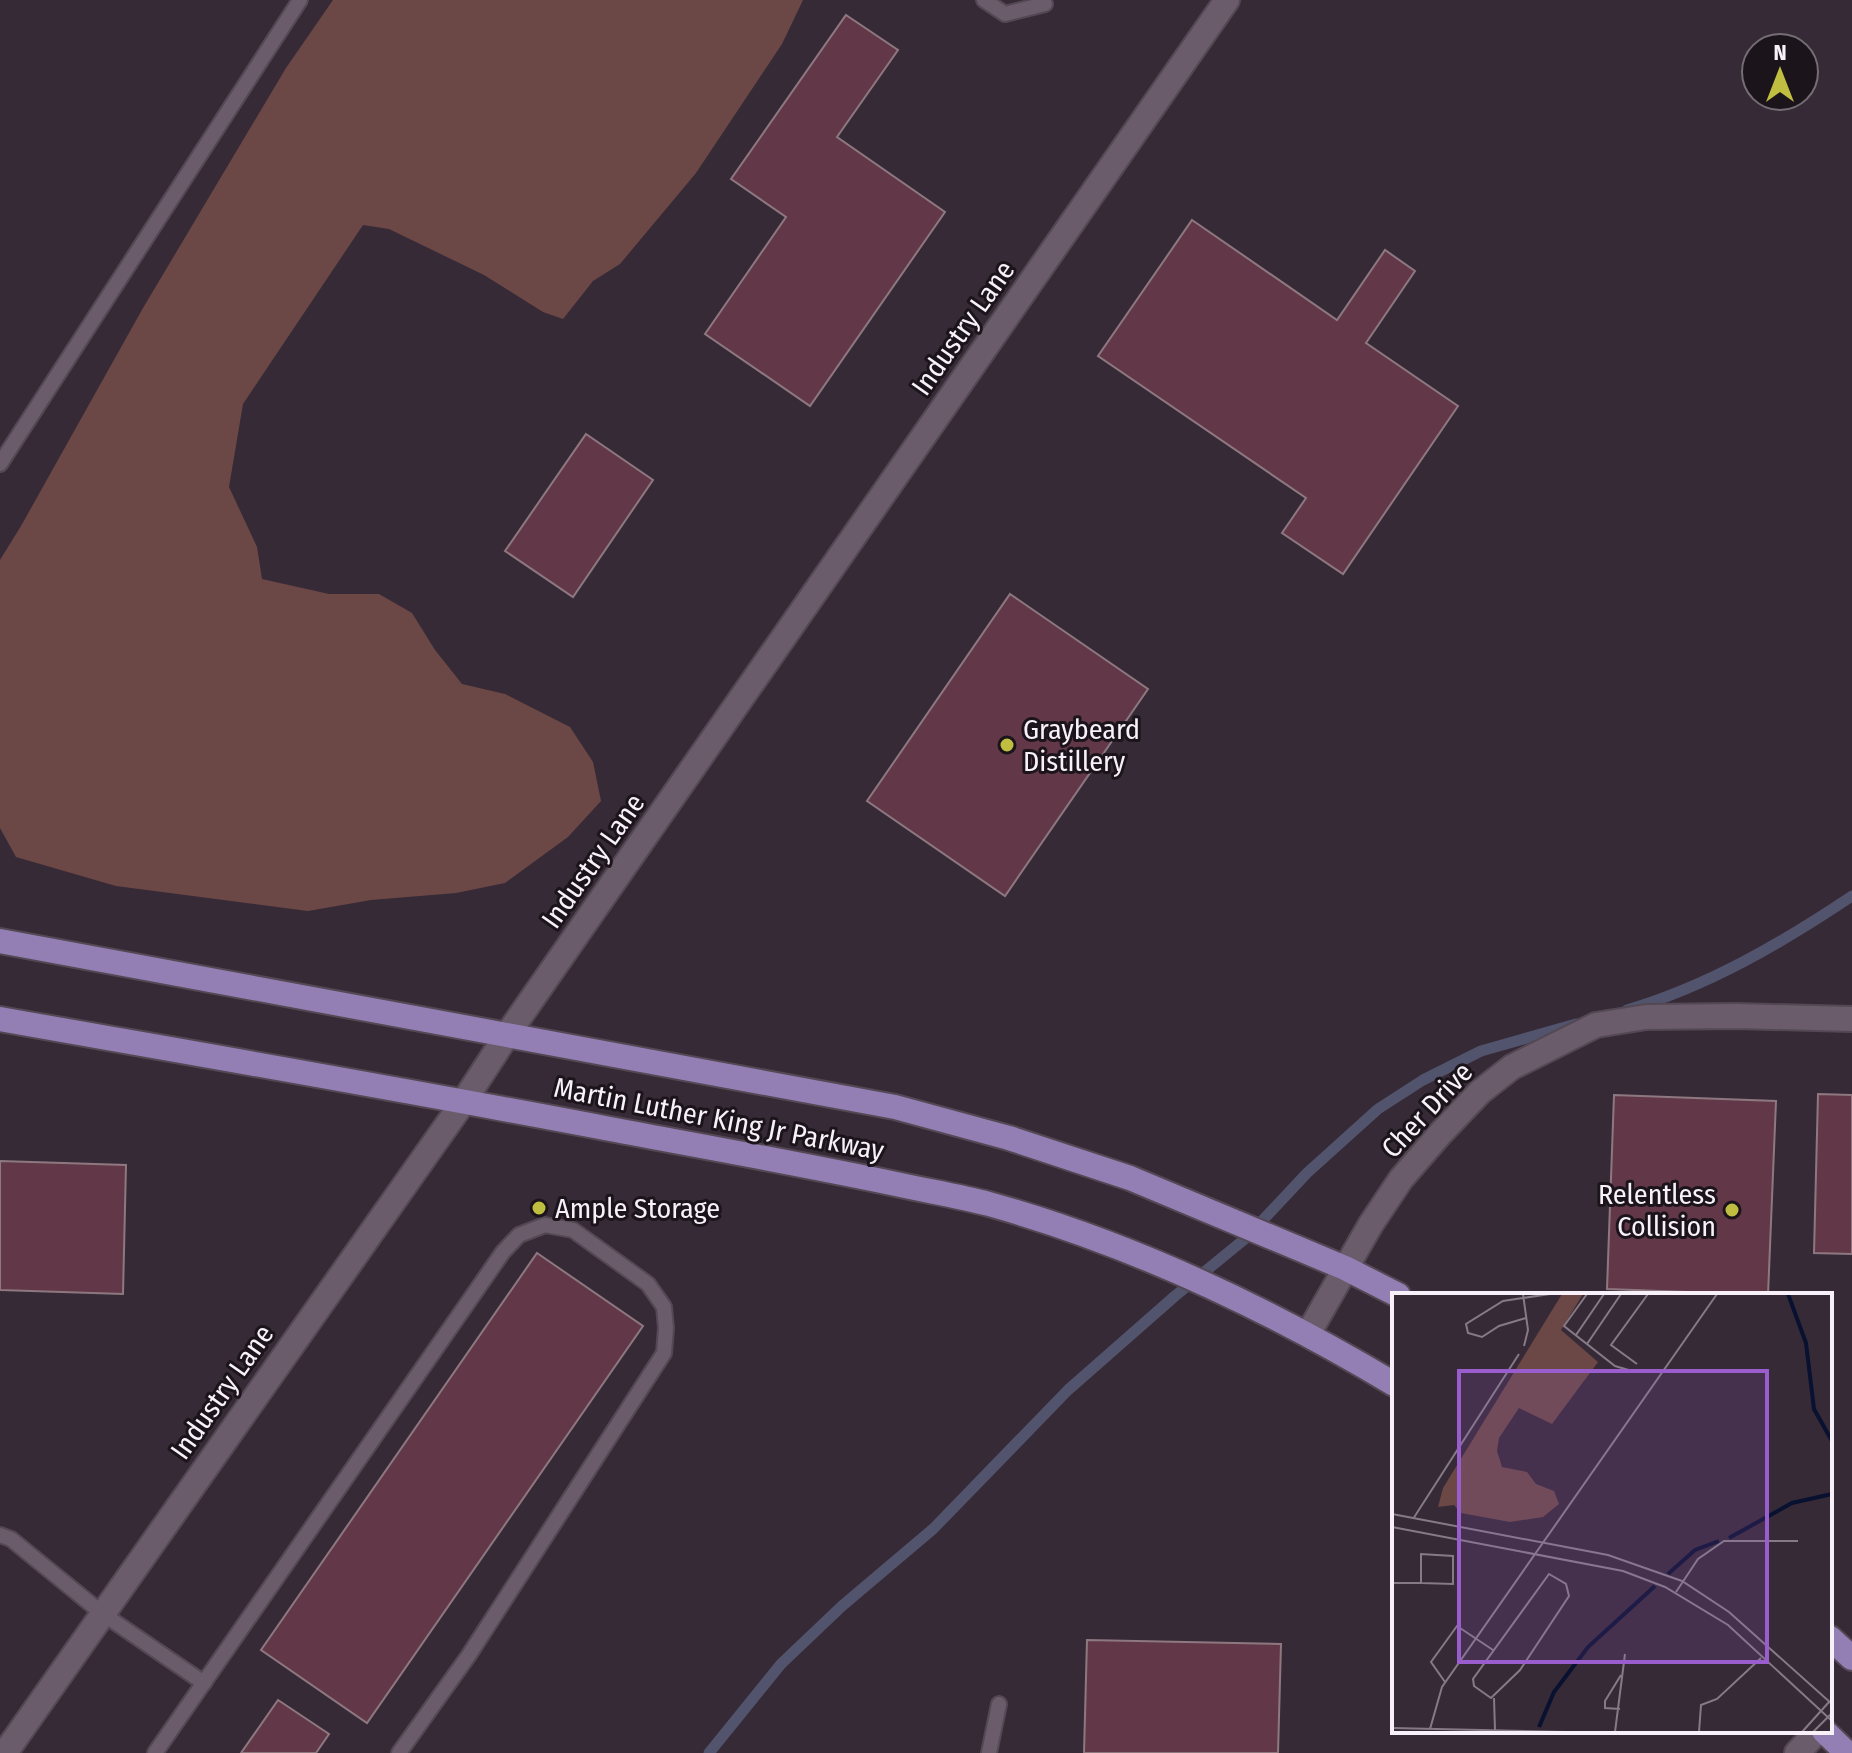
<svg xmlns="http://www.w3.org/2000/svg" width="1852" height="1753" font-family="'Fira Sans Condensed',sans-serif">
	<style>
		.green { fill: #6b4846 }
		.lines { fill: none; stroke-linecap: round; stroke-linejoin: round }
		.stream { stroke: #51546c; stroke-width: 11 }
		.building { fill: #623849; stroke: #8e7880; stroke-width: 2 }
		.service-casing { stroke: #534853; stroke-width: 18 }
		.minor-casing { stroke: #534853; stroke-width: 28 }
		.primary-casing { stroke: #534853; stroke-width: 28 }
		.service { stroke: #6a5c6a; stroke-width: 14 }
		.minor { stroke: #6a5c6a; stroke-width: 24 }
		.primary { stroke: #937fb4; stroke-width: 24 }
		.poi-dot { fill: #c0be41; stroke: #1b151b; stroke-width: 3 }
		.labels { text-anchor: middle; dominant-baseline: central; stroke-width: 6; stroke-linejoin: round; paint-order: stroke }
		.street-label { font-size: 28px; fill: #f9f1f9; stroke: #1b151b }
		.poi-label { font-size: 28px; fill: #f9f1f9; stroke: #1b151b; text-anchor: start }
		.inset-river { fill: none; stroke: #091130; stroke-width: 4 }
		.inset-road { fill: none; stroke: #857a85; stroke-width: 2 }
		.view { fill: #9a5dce; fill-opacity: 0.15; stroke: #9a5dce; stroke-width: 4 }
		.inset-edge { fill: none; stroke: #f9f1f9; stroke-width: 4 }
	</style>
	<rect width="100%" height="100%" fill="#372a37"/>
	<!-- green -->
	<polygon class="green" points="333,0 803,0 782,44 696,173 620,264 593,281 563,319 543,312 484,275 389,229 363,225 243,404 229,487 257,547 262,579 329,594 379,594 412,613 435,650 462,684 505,694 570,727 593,762 601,801 568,837 505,883 456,893 371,900 308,911 116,886 16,857 0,828 0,560 21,526 143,308 286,68"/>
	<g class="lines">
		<!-- stream -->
		<g class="stream">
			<path d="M1627 1010C1708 986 1782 943 1852 896"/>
			<polyline points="709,1753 781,1664 842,1606 933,1529 1068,1390 1175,1296 1246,1238 1307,1173 1378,1109 1423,1080 1481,1051 1576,1024"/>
		</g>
	</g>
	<!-- building -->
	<g class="building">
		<polygon points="846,15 898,50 837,137 945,212 810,406 705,334 786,217 731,179"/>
		<polygon points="1192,220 1337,320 1385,250 1415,271 1366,343 1458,406 1343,574 1282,533 1306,498 1098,356"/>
		<polygon points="586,434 653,480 573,597 505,551"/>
		<polygon points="1010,594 1148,689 1005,896 867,801"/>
		<polygon points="1818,1094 1852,1095 1852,1254 1814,1253"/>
		<polygon points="1614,1095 1776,1101 1768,1295 1607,1289"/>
		<polygon points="0,1161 126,1165 123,1294 0,1290"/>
		<polygon points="537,1253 643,1326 367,1723 261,1650"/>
		<polygon points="1087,1640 1281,1644 1278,1753 1084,1753"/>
		<polygon points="278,1700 329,1734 316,1753 241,1753"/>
	</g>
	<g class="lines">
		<!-- service casing -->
		<g class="service-casing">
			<g id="service">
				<polyline points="984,0 1005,14 1045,4"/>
				<polyline points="0,464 300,0"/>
				<polyline points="0,1535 11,1539 103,1614 204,1683"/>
				<polyline points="155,1753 503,1252 519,1235 545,1225 573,1230 648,1284 664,1307 666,1328 664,1353 469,1655 399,1753"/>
				<polyline points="989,1753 999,1704"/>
			</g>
		</g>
		<!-- minor casing -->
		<g class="minor-casing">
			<g id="minor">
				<polyline points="1308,1334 1371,1224 1401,1179 1440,1134 1480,1092 1512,1067 1596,1025 1646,1017 1736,1016 1852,1019"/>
				<polyline points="5,1753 464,1101 507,1035 1227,0"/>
				<polyline points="1797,1753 1818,1731"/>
			</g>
		</g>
		<!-- primary casing -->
		<g class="primary-casing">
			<g id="primary">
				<polyline points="0,941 895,1107 1009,1138 1130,1178 1345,1268 1398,1295"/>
				<path d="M0 1019C203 1055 407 1090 610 1129 705 1147 801 1164 896 1184 927 1191 959 1196 989 1204 1132 1244 1267 1308 1394 1384"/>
				<polyline points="1830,1638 1852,1658"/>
				<polyline points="1824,1731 1847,1753"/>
			</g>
		</g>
		<!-- service -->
		<use href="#service" class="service"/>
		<!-- minor -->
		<use href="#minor" class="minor"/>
		<!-- primary -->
		<use href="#primary" class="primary"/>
	</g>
	<!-- markers -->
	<g class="poi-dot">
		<circle cx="1007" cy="745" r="8"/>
		<circle cx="539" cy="1208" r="8"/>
		<circle cx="1732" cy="1210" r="8"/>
	</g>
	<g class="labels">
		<!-- street labels -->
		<g class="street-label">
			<text transform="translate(963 328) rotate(-55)">Industry Lane</text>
			<text transform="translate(593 861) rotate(-55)">Industry Lane</text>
			<text transform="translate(1427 1110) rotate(-47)">Cher Drive</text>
			<text transform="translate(719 1119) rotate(11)">Martin Luther King Jr Parkway</text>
			<text transform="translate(222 1392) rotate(-55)">Industry Lane</text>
		</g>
		<!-- poi labels -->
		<g class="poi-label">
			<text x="1023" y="729">Graybeard<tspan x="1023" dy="32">Distillery</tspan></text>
			<text x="1716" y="1194" text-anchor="end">Relentless<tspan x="1716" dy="32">Collision</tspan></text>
			<text x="555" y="1208">Ample Storage</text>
		</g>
	</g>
	<!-- overview -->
	<g transform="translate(1392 1293)">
		<rect width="440" height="440" fill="#372a37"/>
		<path d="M170 1H191L169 37 206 69 160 131 127 115 107 145 105 158 110 174 135 179 144 191 162 198 167 211 151 224 118 229 69 220 62 212 46 214 51 195Z" fill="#6b4846"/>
		<path class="inset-river" d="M396 1 414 50 422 116 440 148M337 245 400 210 440 201M276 281 303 257 327 248M147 434 162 399 196 354 263 293"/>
		<path class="inset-road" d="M131 1 136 37 132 53M195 1 172 33 223 73 240 78M134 25 107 33 90 44 76 40 74 31 111 8 158 1M184 42 212 1M195 51 229 1M245 71 219 52 256 1M0 221 216 262 290 288 337 319 440 411M21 226 127 61M0 234 231 278 273 294 336 332 440 428M157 281 174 291 177 303 128 377 99 405 82 393 81 386ZM0 290H29L61 291V263L29 261V290M284 299 306 266 332 248H406M53 389 39 369 65 333 101 357M102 405 103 437M228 416 213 415V408L229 382M0 435 174 439M38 436 50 394 325 1M223 439 233 361M307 439 309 412 325 406 369 365M410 439 437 409M421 439 440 420"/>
		<path class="view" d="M67 78H375V369H67Z"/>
		<rect width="440" height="440" class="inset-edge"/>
	</g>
	<!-- north arrow -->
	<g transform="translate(1780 72)"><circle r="38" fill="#1b151b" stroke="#746d74" stroke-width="2"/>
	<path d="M0-6L14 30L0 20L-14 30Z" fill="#c0be41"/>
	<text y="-12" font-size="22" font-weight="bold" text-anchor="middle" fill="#f9f1f9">N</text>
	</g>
</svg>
